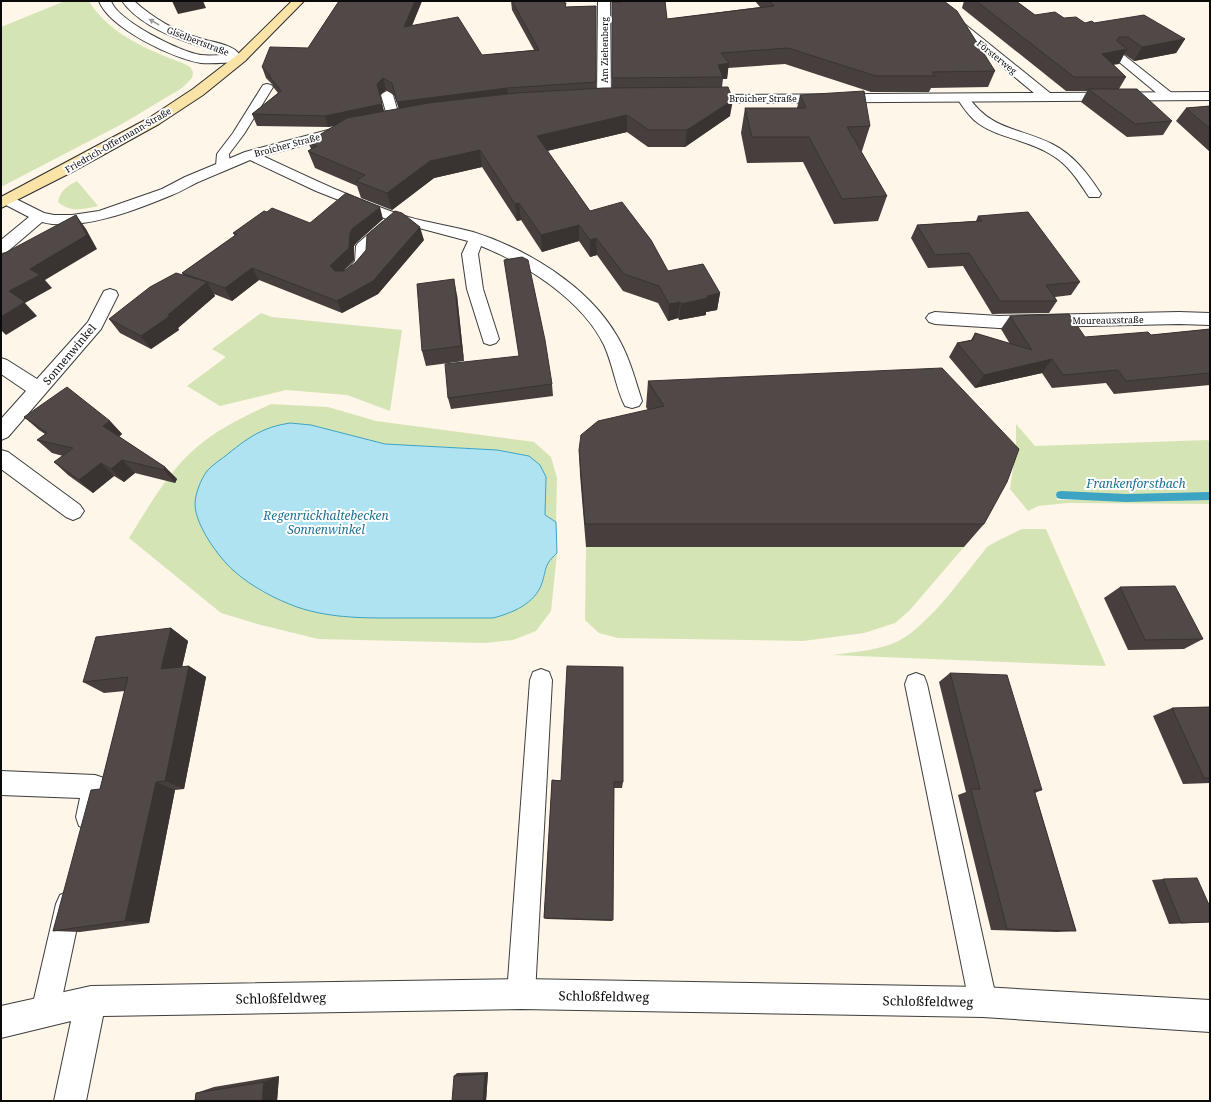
<svg xmlns="http://www.w3.org/2000/svg" width="1211" height="1102" font-family="'Noto Serif',serif">
	<style>
		.green { fill: #d5e4b5 }
		.water { fill: #b0e3f1; stroke: #3ca3c3 }
		.lines { fill: none; stroke-linecap: round; stroke-linejoin: round }
		.stream { fill: #3ca3c3; fill-rule: evenodd }
		.lane-casing { stroke: #3d3d3d; stroke-width: 2 }
		.street-casing { stroke: #3d3d3d; stroke-width: 2 }
		.secondary-casing { stroke: #2c2c2c; stroke-width: 2 }
		.lane { fill: #fff; fill-rule: evenodd }
		.street { fill: #fff; fill-rule: evenodd }
		.secondary { fill: #fae3a7; fill-rule: evenodd }
		.wall { fill: #463f3d; fill-rule: evenodd }
		.shaded-wall { fill: #393332 }
		.building { fill: #514947; stroke: #393332 }
		.oneway { fill: #9d9d9d }
		.labels { text-anchor: middle; dominant-baseline: central; stroke-width: 4; stroke-linejoin: round; paint-order: stroke }
		.far-street-label { font-size: 9px; fill: #0a0a0a; stroke: #fff }
		.street-label { font-size: 11px; fill: #0a0a0a; stroke: #fff }
		.water-label { font-size: 12px; font-style: italic; fill: #1d7192; stroke: #fff }
		.near-street-label { font-size: 13px; fill: #0a0a0a; stroke: #fff }
	</style>
	<rect width="100%" height="100%" fill="#fef6e8"/>
	<!-- green -->
	<g class="green">
		<path d="M65 1H89C104 27 135 44 162 55 171 59 182 62 190 67L193 72 192 78 182 88 122 124 1 187V27Z"/>
		<path d="M77 181 98 206C83 209 71 213 58 202 60 191 67 186 77 181Z"/>
		<polygon points="261,313 272,317 402,330 390,411 347,395 286,390 220,406 187,386 226,357 212,349"/>
		<path d="M271 404 328 407 376 421 534 442 551 457 557 478 556 522 545 515 546 477 529 456 497 450 385 444 311 425 290 423 234 571 262 592 297 607 541 585 547 562 557 553 551 611 536 631 513 640 485 643 318 639 261 625 221 613 129 538C148 508 169 470 197 447 219 428 245 416 271 404Z"/>
		<polygon points="1016,424 1035,446 1208,440 1210,443 1210,494 1126,496 1056,495 1057,500 1127,500 1210,498 1210,504 1068,503 1038,506 1028,511 1010,489 1016,447"/>
		<path d="M1022 529H1046L1106 666 832 655C853 652 874 651 894 643 925 631 965 574 987 547L999 540Z"/>
		<polygon points="586,547 964,547 909,611 895,623 864,633 803,641 618,638 599,633 585,620"/>
	</g>
	<!-- water -->
	<path class="water" d="M290 423 311 425 385 444 497 450 529 456 540 465 546 477 545 515 556 522 557 553C544 565 547 567 542 583 535 604 512 613 493 618 464 618 434 618 405 618 368 618 332 619 297 607 275 599 252 587 234 571 219 558 195 525 195 504 195 494 201 479 207 471 213 464 222 459 229 453 249 437 263 427 290 423Z"/>
	<g class="lines">
		<!-- stream -->
		<polygon class="stream" points="1061,491 1126,494 1210,492 1210,500 1126,502 1061,499 1057,498 1056,495 1057,492"/>
		<!-- lane casing -->
		<g class="lane-casing">
			<g id="lane">
				<polygon points="1116,51 1120,52 1173,94 1175,97 1173,100 1165,100 1112,56 1110,54 1112,52"/>
				<polygon points="267,84 271,85 273,87 244,134 229,154 230,166 228,169 218,169 216,166 217,154 233,133 263,85"/>
				<polygon points="387,91 391,93 393,95 400,119 398,122 390,122 388,119 381,95 383,93"/>
				<path d="M963 94 967 95C991 131 1018 127 1052 144 1074 155 1088 174 1101 194L1099 197H1089C1078 180 1068 164 1050 154 1027 139 995 138 974 120 967 113 962 106 957 98L959 95Z"/>
				<path d="M388 221 393 222 395 225 370 247C370 252 370 257 369 261 367 271 354 281 345 278L342 275 355 261 356 246 358 243 383 222Z"/>
				<polygon points="541,669 549,672 552,680 535,994 531,1004 521,1008 511,1004 507,994 530,680 533,672"/>
				<polygon points="916,673 924,676 927,684 997,1002 993,1012 983,1016 973,1012 969,1002 905,684 908,676"/>
				<polygon points="1,771 95,775 104,778 107,787 100,817 97,826 88,829 79,826 76,817 80,798 1,795"/>
				<polygon points="69,891 78,895 82,904 59,1012 55,1022 45,1026 35,1022 31,1012 56,904 60,895"/>
			</g>
		</g>
		<!-- street casing -->
		<g class="street-casing">
			<g id="street">
				<path d="M99 1H111C118 21 180 52 201 55 209 56 217 55 225 55 215 50 204 48 193 44 168 36 138 23 122 1H134C154 19 177 32 202 39 212 42 234 45 239 54L245 55 247 58 245 61 241 62C228 62 214 64 201 63 174 59 109 28 99 1Z"/>
				<polygon points="598,1 610,1 611,99 609,102 599,102 597,99"/>
				<polygon points="923,1 936,1 1050,93 1210,92 1210,100 703,103 698,102 696,99 698,96 703,95 1034,93"/>
				<path d="M347 125 352 126 354 129 352 132 263 156C310 178 358 201 408 217 429 223 451 226 473 232 527 249 588 286 617 336 629 356 635 379 642 401L639 406 632 408 625 406C616 389 613 364 604 345 583 301 526 264 481 246L478 254 483 289 499 339 496 343 490 345 484 343 467 289 462 254 468 241 389 220 316 191 250 160C232 168 214 175 196 183 188 187 180 192 172 195 136 210 80 232 42 222L7 252 1 253V240L29 217 2 203V197L7 195 12 197 44 213 54 215H72L99 211 162 189 185 177 245 152Z"/>
				<polygon points="110,289 116,291 118,295 101,329 8,437 1,440 1,419 26,391 1,374 1,358 7,360 37,379 88,322 104,291"/>
				<polygon points="935,312 999,316 1179,312 1210,313 1210,325 1179,324 999,328 935,324 929,322 926,318 929,314"/>
				<polygon points="1,450 8,452 80,505 84,511 80,517 73,520 66,517 1,469"/>
				<polygon points="521,979 983,987 1210,1000 1210,1032 983,1017 521,1009 103,1016 86,1101 54,1101 71,1021 1,1038 1,1006 91,986"/>
			</g>
		</g>
		<!-- secondary casing -->
		<g class="secondary-casing">
			<polygon id="secondary" points="292,1 304,1 245,61 203,95 159,124 72,172 1,208 1,197 149,118 193,89 237,55"/>
		</g>
		<!-- lane -->
		<use href="#lane" class="lane"/>
		<!-- street -->
		<use href="#street" class="street"/>
		<!-- secondary -->
		<use href="#secondary" class="secondary"/>
	</g>
	<!-- wall -->
	<g class="wall">
		<path d="M339 1H422L412 25 482 55 534 50 512 10 511 1H565L566 7 596 6V88H612V2H621V1H665L667 19 760 7 755 1H944L995 71 988 87 931 88 929 92H871L785 64 728 68 727 79H723L722 87 730 116 685 147H648L627 132 547 151 590 211 668 271 720 293 717 310 706 312V315L679 320 678 318 668 321 658 303 623 291 597 255 590 257 579 241 542 252 521 220 517 221 482 167 434 178 392 210 361 198 357 186 315 168 308 151 311 149 308 142 334 126 328 127 257 126 252 114 278 93 274 88 272 84 266 78 262 67 308 48ZM386 90 394 95 399 109 384 111 380 95Z"/>
		<polygon points="964,1 1016,1 1035,15 1064,18 1085,23 1094,23 1185,39 1176,53 1134,61 1124,54 1119,64 1113,64 1126,77 1119,89 1172,121 1163,135 1127,137 1081,102 1087,91 1066,91 962,8"/>
		<polygon points="800,95 870,126 862,151 861,151 887,196 878,221 834,224 803,162 747,163 741,133 745,108 797,108"/>
		<polygon points="1210,106 1210,152 1176,121 1186,108"/>
		<polygon points="978,216 1080,282 1071,295 1055,297 1057,301 1049,313 992,314 963,266 928,268 911,238 917,225 976,221"/>
		<polygon points="383,219 357,242 354,246 354,260 343,271 424,240 378,294 342,313 259,280 232,301 214,294 215,296 178,328 179,330 151,349 120,333 109,319 183,275 182,273 235,236 233,233 310,223"/>
		<polygon points="457,295 464,361 426,366 422,351"/>
		<polygon points="1010,316 1085,337 1151,335 1210,329 1210,385 1114,394 1106,383 1052,388 1042,373 975,388 949,357 957,343 971,340 975,333 1010,344 1001,329"/>
		<polygon points="519,356 552,384 553,396 451,409 448,398"/>
		<polygon points="648,381 984,524 964,547 586,547 580,475 579,450 648,410 646,407"/>
		<polygon points="24,417 110,421 122,434 119,437 165,467 177,479 175,483 135,473 124,482 114,476 93,493 68,475 54,462 63,456 52,453 37,440 45,434 39,430"/>
		<polygon points="1120,587 1203,639 1184,649 1128,650 1104,598"/>
		<polygon points="171,628 188,641 182,667 189,666 206,677 184,789 175,790 149,923 80,932 53,931 100,789 125,691 104,693 83,682"/>
		<polygon points="950,673 1042,790 1035,793 1076,931 1057,932 991,930 958,795 966,792 939,682"/>
		<polygon points="1210,707 1210,783 1183,784 1153,716 1172,708"/>
		<polygon points="552,780 623,782 622,788 614,788 612,921 547,919 544,918"/>
		<polygon points="1163,879 1210,922 1169,924 1152,880"/>
		<polygon points="488,1072 486,1101 454,1076 457,1073"/>
		<polygon points="279,1076 277,1101 195,1101 196,1093 214,1087"/>
	</g>
	<!-- shaded-wall -->
	<g class="shaded-wall">
		<polygon points="172,1 203,1 206,8 178,14"/>
		<polygon points="415,1 422,1 407,38 404,27"/>
		<polygon points="1185,39 1176,53 1134,61 1142,47"/>
		<polygon points="1127,49 1119,64 1094,68 1102,54"/>
		<polygon points="729,63 727,79 723,79 723,77 718,65"/>
		<polygon points="383,78 386,90 380,95 377,84"/>
		<polygon points="507,88 509,99 400,113 397,102"/>
		<polygon points="733,100 730,116 685,147 687,130"/>
		<polygon points="382,104 385,116 328,127 325,116"/>
		<polygon points="627,115 627,132 538,153 537,136"/>
		<polygon points="480,150 482,167 434,178 392,210 387,193 430,161"/>
		<polygon points="519,203 521,220 517,221 515,204"/>
		<polygon points="380,207 383,219 357,242 354,246 354,260 336,279 330,266 350,233 352,229"/>
		<polygon points="76,215 86,229 97,249 45,280 52,288 25,303 37,316 6,335 1,330 1,317 9,291 30,269"/>
		<polygon points="579,225 579,241 542,252 541,235"/>
		<polygon points="420,227 424,240 378,294 342,313 337,301"/>
		<polygon points="596,238 597,255 590,257 590,240"/>
		<polygon points="252,268 259,280 232,301 225,288"/>
		<polygon points="454,279 457,295 464,361 461,346"/>
		<polygon points="207,282 215,296 178,328 179,330 151,349 141,336 168,315"/>
		<polygon points="720,293 717,310 706,312 706,315 679,320 681,304 707,296"/>
		<polygon points="680,302 678,318 668,321 669,304"/>
		<polygon points="1052,359 1042,373 975,388 984,375"/>
		<polygon points="110,421 122,434 116,439 103,426"/>
		<polygon points="122,460 135,473 124,482 111,469"/>
		<polygon points="101,463 114,476 93,493 79,480"/>
		<polygon points="165,467 177,479 175,483 164,470"/>
		<polygon points="171,628 188,641 179,680 161,669"/>
		<polygon points="189,666 206,677 184,789 165,781"/>
		<polygon points="156,782 175,790 149,923 125,921"/>
		<polygon points="488,1072 486,1101 483,1101 485,1074"/>
		<polygon points="279,1076 277,1101 262,1101 264,1082"/>
	</g>
	<!-- building -->
	<g class="building">
		<polygon points="339,1 415,1 404,27 458,17 482,55 539,50 512,1 564,1 564,3 566,3 565,7 596,6 596,82 507,88 397,102 392,83 383,78 377,84 382,104 325,116 252,114 281,91 270,77 270,75 262,67 270,47 308,48"/>
		<polygon points="622,1 665,1 667,19 774,6 770,1 944,1 957,11 995,71 932,72 935,76 876,76 788,48 721,53 729,63 718,65 723,77 612,78 612,2 622,2"/>
		<polygon points="976,1 1016,1 1035,15 1055,12 1064,18 1076,17 1085,23 1092,21 1094,23 1144,15 1185,39 1142,47 1128,37 1119,37 1117,41 1127,49 1102,54 1126,77 1074,77"/>
		<polygon points="728,87 733,100 687,130 649,130 627,115 537,136 590,211 622,202 651,240 668,271 703,264 720,293 707,296 708,298 681,304 680,302 669,304 659,286 624,274 596,238 590,240 579,225 541,235 519,203 515,204 480,150 430,161 387,193 356,181 365,175 308,151 317,146 308,142 347,118 429,103 472,98 516,93 604,88"/>
		<polygon points="1088,89 1137,89 1172,121 1135,124"/>
		<polygon points="864,91 870,126 847,127 887,196 842,199 809,137 752,137 745,108 806,108 800,95"/>
		<polygon points="1210,106 1210,129 1186,108"/>
		<polygon points="346,193 380,207 352,229 350,233 349,248 330,266 335,271 344,271 355,263 366,250 367,235 395,211 402,213 420,227 373,281 337,301 252,268 225,288 182,273 237,234 233,233 264,211 267,212 272,208 310,223"/>
		<polygon points="1028,212 1080,282 1046,285 1057,301 1000,301 969,253 935,255 917,225 982,221 978,216"/>
		<polygon points="76,215 87,235 30,269 40,275 9,291 25,302 1,317 1,255"/>
		<polygon points="522,257 528,260 545,340 552,384 448,398 445,364 519,356 504,260"/>
		<polygon points="176,273 207,282 168,315 170,316 141,336 109,319 150,287"/>
		<polygon points="454,279 461,346 422,351 417,284"/>
		<polygon points="1069,314 1085,337 1148,332 1151,335 1210,329 1210,373 1126,381 1118,370 1063,375 1052,359 984,375 957,343 973,340 975,333 1032,350 1010,316"/>
		<polygon points="942,368 1019,449 1007,482 984,524 585,524 579,450 581,435 598,421 664,406 648,381"/>
		<polygon points="67,387 110,421 103,426 165,467 164,470 122,460 111,469 101,463 79,480 54,462 73,448 37,440 47,433 24,417"/>
		<polygon points="1175,586 1203,639 1145,640 1120,587"/>
		<polygon points="171,628 161,669 189,666 165,781 156,782 125,921 53,931 91,790 100,789 128,677 83,682 96,637"/>
		<polygon points="567,666 623,667 623,782 614,782 613,920 544,918 552,780 561,781"/>
		<polygon points="950,673 1007,675 1042,790 1034,790 1076,931 1007,929 971,789 980,789"/>
		<polygon points="1210,707 1210,778 1204,778 1172,708"/>
		<polygon points="1197,878 1210,907 1210,922 1181,923 1163,879"/>
		<polygon points="485,1074 483,1101 452,1101 454,1076"/>
		<polygon points="264,1082 262,1101 195,1101 196,1093"/>
	</g>
	<!-- one-way arrows -->
	<defs><path id="oneway-solid" d="M-6-.8H1V-3.2L6.5 0L1 3.2V.8H-6Z"/></defs>
	<use class="oneway" href="#oneway-solid" transform="translate(154 22) rotate(-150)"/>
	<g class="labels">
		<!-- far-street labels -->
		<g class="far-street-label">
			<text transform="translate(198 41) rotate(21)">Giselbertstraße</text>
			<text transform="translate(604 50) rotate(-90)">Am Ziehenberg</text>
			<text transform="translate(997 57) rotate(39)">Försterweg</text>
			<text x="763" y="98">Broicher Straße</text>
			<text transform="translate(118 140) rotate(-30)">Friedrich-Offermann-Straße</text>
			<text transform="translate(287 145) rotate(-15)">Broicher Straße</text>
			<text transform="translate(1108 320) rotate(-1)">Moureauxstraße</text>
		</g>
		<!-- street labels -->
		<g class="street-label">
			<text transform="translate(69 354) rotate(-50)">Sonnenwinkel</text>
		</g>
		<!-- water labels -->
		<g class="water-label">
			<text x="1136" y="483">Frankenforstbach</text>
			<text x="326" y="515">Regenrückhaltebecken<tspan x="326" dy="14">Sonnenwinkel</tspan></text>
		</g>
		<!-- near-street labels -->
		<g class="near-street-label">
			<text transform="translate(604 996) rotate(1)">Schloßfeldweg</text>
			<text transform="translate(281 998) rotate(-1)">Schloßfeldweg</text>
			<text transform="translate(928 1001) rotate(1)">Schloßfeldweg</text>
		</g>
	</g>
	<!-- border -->
	<rect width="1211" height="1102" fill="none" stroke="#0a0a0a" stroke-width="4"/>
</svg>
